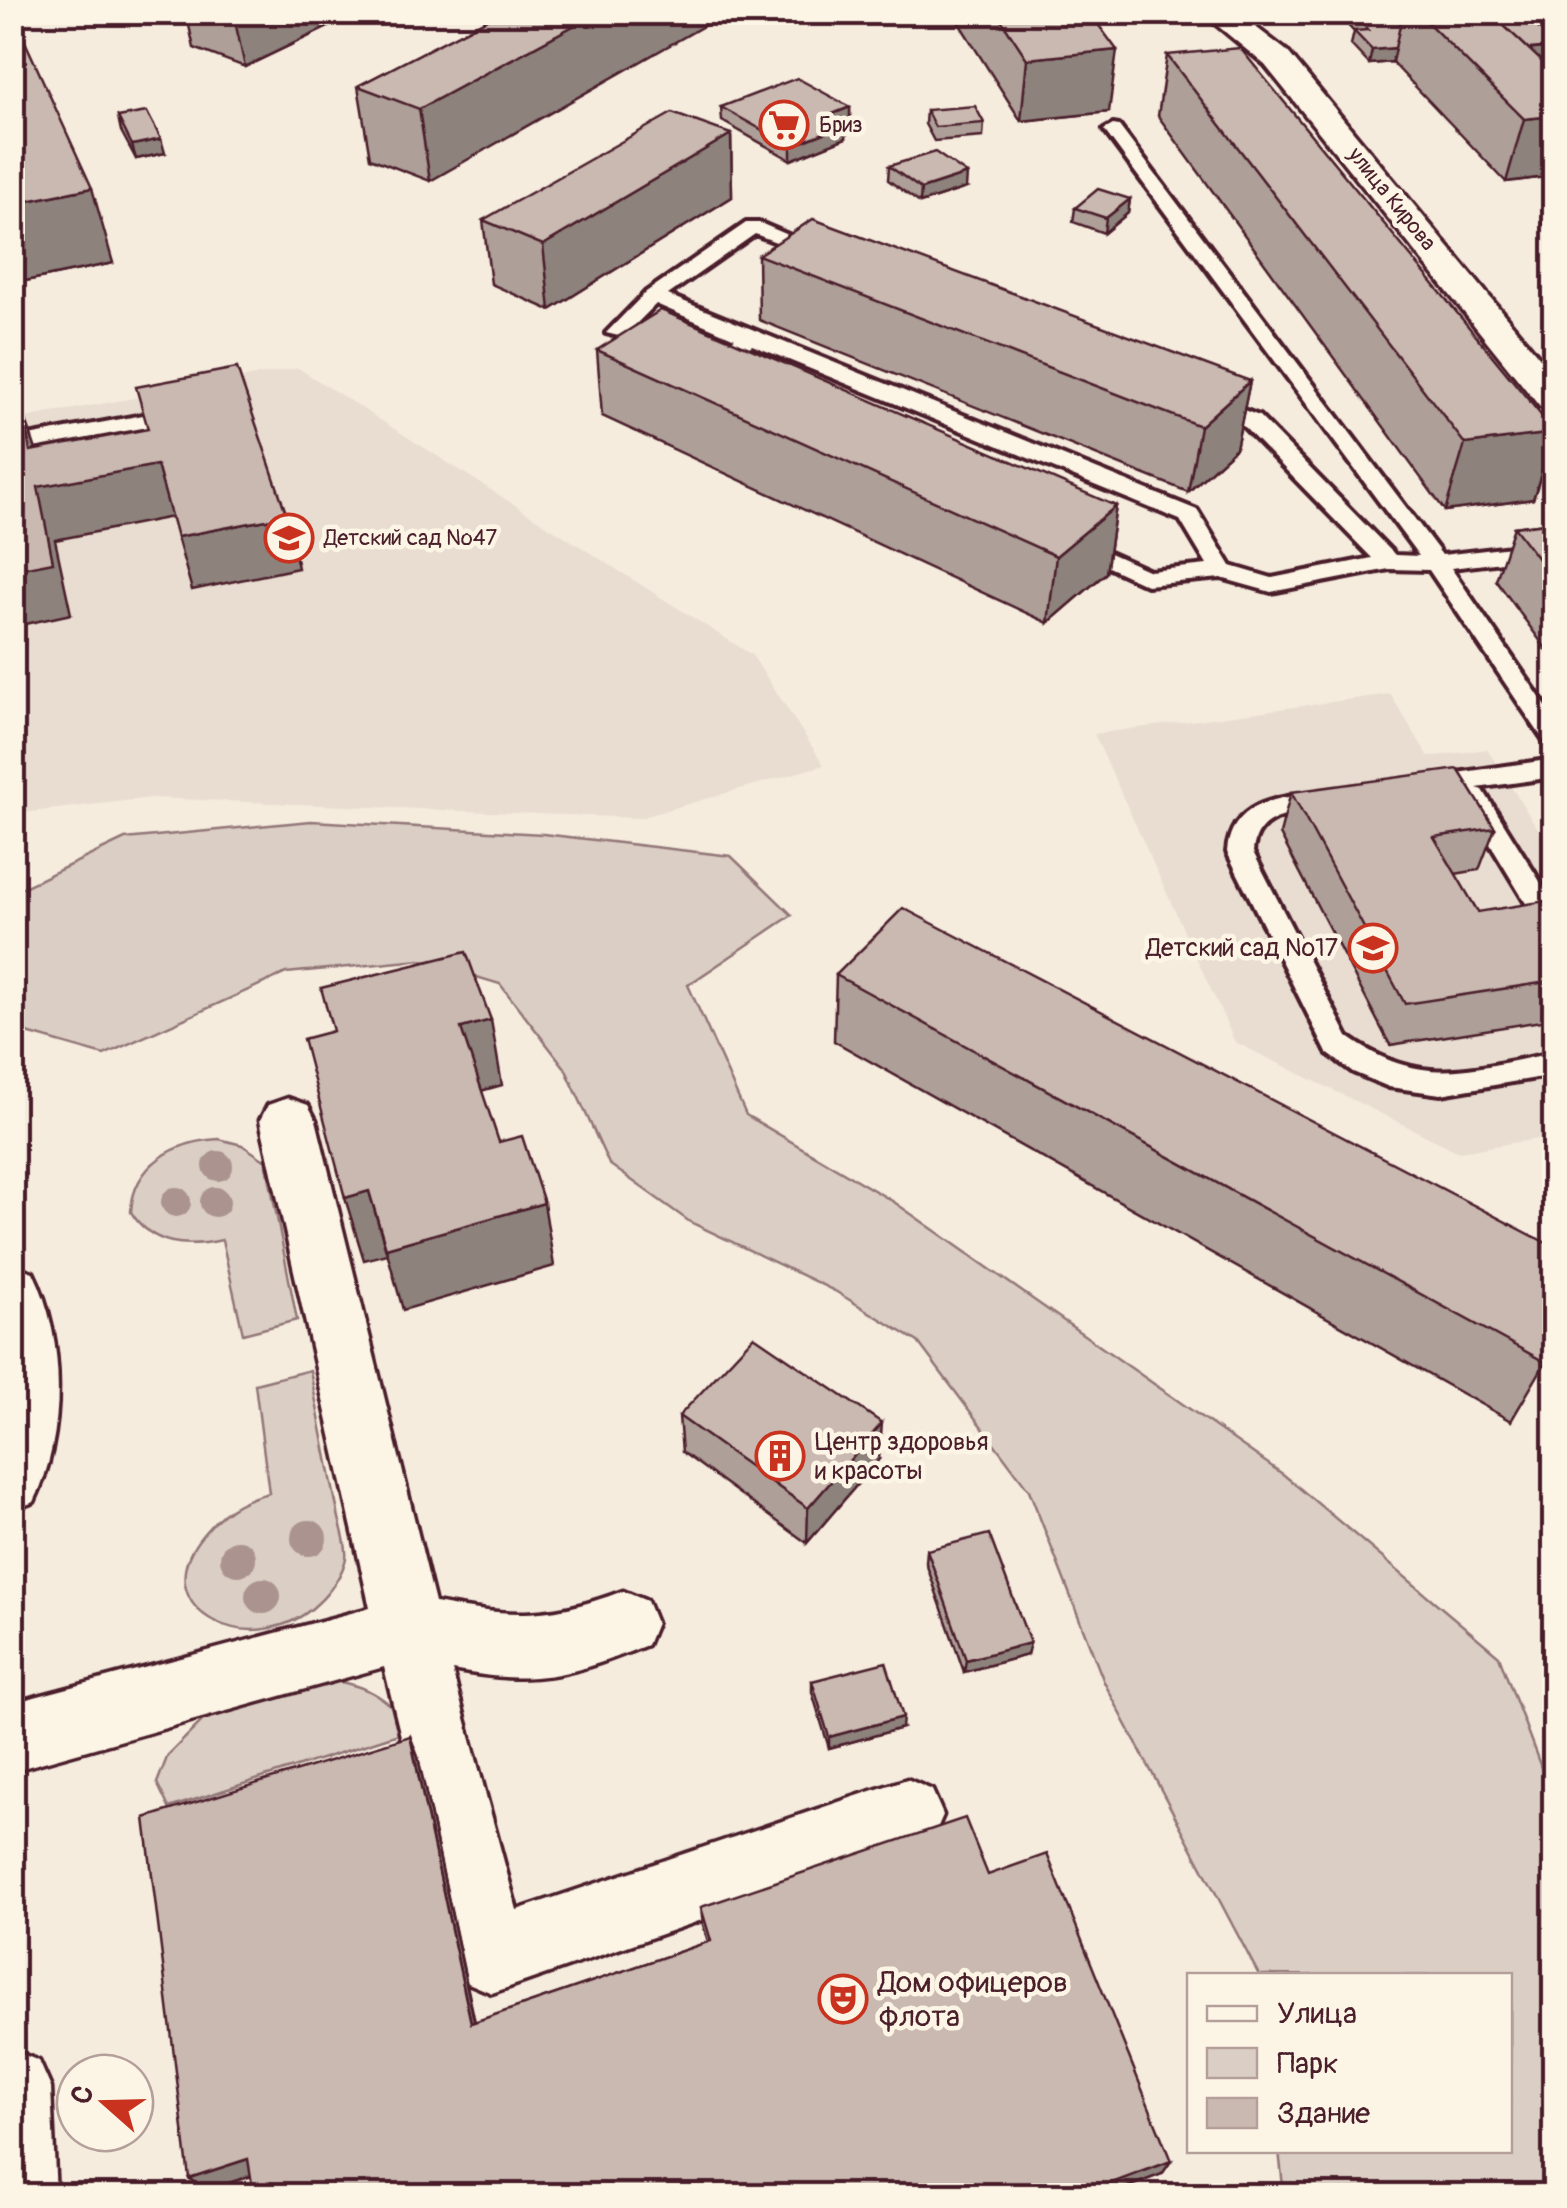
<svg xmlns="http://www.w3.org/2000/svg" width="1567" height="2208" font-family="Pangolin,sans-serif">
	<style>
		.built { fill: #e8ddd0 }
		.green { fill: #dbcec4; stroke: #927678; stroke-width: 2.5 }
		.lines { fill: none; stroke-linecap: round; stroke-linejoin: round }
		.service-casing { stroke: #4a1f2b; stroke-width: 8 }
		.minor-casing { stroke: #4a1f2b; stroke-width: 7 }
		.tertiary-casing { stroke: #4a1f2b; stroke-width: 7 }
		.service { fill: #fcf5e5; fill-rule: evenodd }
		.minor { fill: #fcf5e5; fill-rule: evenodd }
		.tertiary { fill: #fcf5e5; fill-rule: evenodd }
		.tree { fill: #ab9390 }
		.wall { fill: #ae9f98; stroke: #4a1f2b; stroke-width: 2.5 }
		.shaded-wall { fill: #8d827c; stroke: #4a1f2b; stroke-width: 2.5 }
		.building { fill: #cab9b1; stroke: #4a1f2b; stroke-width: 2.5 }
		.labels { text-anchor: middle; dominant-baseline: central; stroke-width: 9; stroke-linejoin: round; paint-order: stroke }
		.far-poi-label { font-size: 22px; fill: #4a1f2b; stroke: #fcf5e5; text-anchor: start }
		.far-street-label { font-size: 22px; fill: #4a1f2b; stroke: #fcf5e5 }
		.poi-label { font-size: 25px; fill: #4a1f2b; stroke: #fcf5e5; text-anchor: end }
		.near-poi-label { font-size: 30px; fill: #4a1f2b; stroke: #fcf5e5; text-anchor: start }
	</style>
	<rect width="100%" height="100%" fill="#f5ecde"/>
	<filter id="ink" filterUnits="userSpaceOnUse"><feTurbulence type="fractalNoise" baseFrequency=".01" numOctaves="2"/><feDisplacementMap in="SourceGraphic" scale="20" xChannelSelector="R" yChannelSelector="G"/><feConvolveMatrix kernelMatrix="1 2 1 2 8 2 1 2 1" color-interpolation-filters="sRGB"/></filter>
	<g filter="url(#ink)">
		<!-- built -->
		<g class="built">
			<polygon points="298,368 752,655 824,765 639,818 151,798 13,814 13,420"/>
			<polygon points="1390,694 1429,757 1487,749 1554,854 1554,1136 1459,1152 1235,1042 1094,734"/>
		</g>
		<!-- green -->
		<g class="green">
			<polygon points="311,821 543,834 731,856 792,915 688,985 746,1115 894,1202 1284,1475 1499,1656 1554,1802 1554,2195 1284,2195 1279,2151 1510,2150 1510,1976 1259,1975 1104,1682 1029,1490 918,1342 835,1291 690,1222 609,1164 565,1068 500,984 420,960 286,973 104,1055 13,1029 13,892 125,839"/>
			<path d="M219 1139 242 1145 266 1161 297 1320 243 1334 222 1240C186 1248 152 1246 131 1212 133 1164 176 1141 219 1139Z"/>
			<path d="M310 1370C319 1418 328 1465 338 1513 340 1526 348 1545 346 1558 343 1574 329 1593 318 1603 256 1664 142 1612 201 1537 220 1513 239 1500 269 1493L255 1384Z"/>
			<path d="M309 1675C358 1686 381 1686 411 1730L169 1808 157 1783 168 1755 221 1702Z"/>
		</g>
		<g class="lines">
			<!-- service casing -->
			<g class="service-casing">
				<g id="service">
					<polygon points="1113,125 1119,126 1442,555 1554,542 1554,556 1451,568 1554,718 1554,744 1545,742 1429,570 1389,569 1271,592 1221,578 1147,585 1058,544 1062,539 1078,539 1150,571 1207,565 1180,520 752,345 714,371 700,371 700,363 735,338 656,304 623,337 606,333 646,292 746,223 760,223 828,252 818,258 755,234 668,295 1197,510 1231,566 1272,578 1372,558 1243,426 1194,403 1197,398 1213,398 1259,416 1395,555 1419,556 1107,134 1104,130"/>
					<polygon points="187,407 195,408 195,418 12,452 12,439"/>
					<polygon points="1554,759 1554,777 1477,788 1483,790 1554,904 1554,936 1544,933 1461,796 1466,789 1429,795 1416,786 1429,777"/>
					<path d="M1324 792 1333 795 1337 801 1333 807C1301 817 1257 808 1253 852L1348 1037C1422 1090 1472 1068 1554 1053V1075L1441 1094 1389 1087 1353 1072 1327 1053 1227 852C1231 800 1282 797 1324 792Z"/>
				</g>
			</g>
			<!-- minor casing -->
			<g class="minor-casing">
				<g id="minor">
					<path d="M288 1098 308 1105 316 1120 435 1603C511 1617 550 1619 623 1591L647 1601 656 1623 647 1645C569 1676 537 1686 452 1670L517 1910 907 1779 932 1790 943 1815 932 1840 492 1993 466 1982 455 1956 384 1667 12 1771V1703L370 1608 260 1120 268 1105Z"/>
					<path d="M12 1265 33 1272C66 1339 66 1435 34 1502L12 1510Z"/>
					<polygon points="12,2050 39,2061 51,2088 56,2196 12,2196"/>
				</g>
			</g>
			<!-- tertiary casing -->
			<g class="tertiary-casing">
				<polygon id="tertiary" points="1201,12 1236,12 1287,51 1554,375 1554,411 1540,407 1265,65"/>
			</g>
			<!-- service -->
			<use href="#service" class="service"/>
			<!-- minor -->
			<use href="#minor" class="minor"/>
			<!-- tertiary -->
			<use href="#tertiary" class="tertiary"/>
		</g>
		<!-- trees -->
		<g class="tree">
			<circle cx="218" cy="1166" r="15"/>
			<circle cx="176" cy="1202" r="15"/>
			<circle cx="215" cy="1202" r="15"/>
			<circle cx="309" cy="1538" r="18"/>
			<circle cx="238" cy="1558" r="18"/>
			<circle cx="263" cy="1596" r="18"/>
		</g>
		<!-- wall -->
		<g class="wall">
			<polygon points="186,12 359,12 245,67 194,48"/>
			<polygon points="501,12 430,181 370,158 358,86"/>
			<polygon points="952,12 1089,12 1109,112 1021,121"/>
			<polygon points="1345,12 1535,12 1532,22 1554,42 1554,61 1552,71 1554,73 1554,176 1506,182 1392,62 1369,64 1351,45 1354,32 1344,21"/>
			<polygon points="12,13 113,263 25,281 12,249"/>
			<polygon points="1167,55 1554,431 1554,437 1533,499 1445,511 1158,116"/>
			<polygon points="721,107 850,107 850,121 845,123 846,138 791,160 722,121"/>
			<polygon points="926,110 984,123 983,137 934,141 925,124"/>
			<polygon points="118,117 165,153 136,159 121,131"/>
			<polygon points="731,134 732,197 550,310 491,284 483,220"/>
			<polygon points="889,166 966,188 920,203 888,180"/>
			<polygon points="1554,190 1554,235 1544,224"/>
			<polygon points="1130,199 1128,213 1104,233 1073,222 1075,208"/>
			<polygon points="758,255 1250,381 1236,448 1188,492 759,320"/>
			<polygon points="597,350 1116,506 1106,573 1048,623 602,416"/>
			<polygon points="1554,522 1554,660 1496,580 1514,527"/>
			<polygon points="1291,792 1495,828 1479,870 1455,874 1478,912 1554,915 1554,1019 1390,1045 1280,834"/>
			<polygon points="836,975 1554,1247 1554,1348 1511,1421 834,1041"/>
			<polygon points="679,1416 879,1459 807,1543 682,1452"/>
			<polygon points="927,1550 1027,1655 964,1672 926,1563"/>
			<polygon points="812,1681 902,1728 829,1748 812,1692"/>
			<polygon points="410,1736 418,1757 475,2022 708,1942 703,1925 701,1907 988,1875 1171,2161 1162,2174 1104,2196 251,2176 204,2191 189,2178"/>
		</g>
		<!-- shaded-wall -->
		<g class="shaded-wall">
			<polygon points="233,12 359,12 245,67"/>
			<polygon points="599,12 728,12 430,181 419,109"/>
			<polygon points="1467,12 1535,12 1525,48"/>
			<polygon points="1554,47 1554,61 1551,73 1488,54"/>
			<polygon points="1395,48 1392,62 1369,64 1372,50"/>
			<polygon points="1117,50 1109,112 1021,121 1027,59"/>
			<polygon points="850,107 850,121 830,129 830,115"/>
			<polygon points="1554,116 1554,176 1506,182 1524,119"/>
			<polygon points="847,124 846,138 791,160 791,146"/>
			<polygon points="731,134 732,197 550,310 543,245"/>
			<polygon points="161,139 165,153 136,159 132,145"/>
			<polygon points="967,174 966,188 920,203 921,189"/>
			<polygon points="92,188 113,263 25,281 12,241 12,204"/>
			<polygon points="1130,199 1128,213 1104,233 1106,218"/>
			<polygon points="1250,381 1236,448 1188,492 1200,426"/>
			<polygon points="22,408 39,459 157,465 172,517 55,540 71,614 12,627 12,570 30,451"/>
			<polygon points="1554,433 1533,499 1445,511 1465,444"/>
			<polygon points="1116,506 1106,573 1048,623 1056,556"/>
			<polygon points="287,516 298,568 192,590 177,537"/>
			<polygon points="491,1020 502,1085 474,1093 461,1028"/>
			<polygon points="369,1191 387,1254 364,1260 345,1198"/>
			<polygon points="544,1203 554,1266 403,1310 386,1248"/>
			<polygon points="882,1423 879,1459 807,1543 808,1508"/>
			<polygon points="1030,1643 1027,1655 964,1672 966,1660"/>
			<polygon points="903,1717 902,1728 829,1748 829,1737"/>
			<polygon points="410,1736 418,1757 478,2039 471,2023"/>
			<polygon points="248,2159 262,2172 204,2191 189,2178"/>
			<polygon points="1171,2161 1162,2174 1104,2196 1101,2187"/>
		</g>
		<!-- building -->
		<g class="building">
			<polygon points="501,12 599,12 419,109 358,86"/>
			<polygon points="996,12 1089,12 1117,50 1027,59"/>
			<polygon points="1351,12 1403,12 1395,48 1372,50 1354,31 1368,30"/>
			<polygon points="1417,12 1490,12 1554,73 1554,116 1524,119"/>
			<polygon points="12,13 92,188 12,204"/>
			<polygon points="1532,22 1554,42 1554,47 1529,49 1503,25"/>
			<polygon points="1240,48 1554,431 1554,433 1465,444 1167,55"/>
			<polygon points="797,78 850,107 830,115 847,124 791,146 721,107"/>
			<polygon points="975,106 984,123 935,127 926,110"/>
			<polygon points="147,112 161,139 132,145 118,117"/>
			<polygon points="672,113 731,134 543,245 483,220"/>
			<polygon points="935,152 967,174 921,189 889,166"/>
			<polygon points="1098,189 1130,199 1106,218 1075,208"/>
			<polygon points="813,219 1250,381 1200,426 758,255"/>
			<polygon points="661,310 1116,506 1056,556 597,350"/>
			<polygon points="237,368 287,516 177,537 157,465 38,487 53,562 12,570 12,409 22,408 30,451 148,429 136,387"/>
			<polygon points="1554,522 1554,580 1514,527"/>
			<polygon points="1458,769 1495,828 1434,837 1478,912 1546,901 1554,915 1554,981 1405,1004 1291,792"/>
			<polygon points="903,908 1554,1247 1554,1346 1545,1362 836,975"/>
			<polygon points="466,952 491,1020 461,1028 499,1142 522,1136 544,1203 386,1248 369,1191 345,1198 303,1039 333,1031 321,988"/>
			<polygon points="754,1336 882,1423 808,1508 679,1416"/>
			<polygon points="989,1534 1030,1643 966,1660 927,1550"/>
			<polygon points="886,1662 903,1717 829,1737 812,1681"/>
			<polygon points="410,1736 471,2023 711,1941 701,1907 965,1818 988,1875 1047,1854 1171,2161 1101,2187 1104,2196 254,2196 248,2159 189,2178 145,1818"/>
		</g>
	</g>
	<!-- icons -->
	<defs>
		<g id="supermarket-ring" transform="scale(2.5)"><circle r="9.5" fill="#fcf5e5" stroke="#c8321e" stroke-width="1.5"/><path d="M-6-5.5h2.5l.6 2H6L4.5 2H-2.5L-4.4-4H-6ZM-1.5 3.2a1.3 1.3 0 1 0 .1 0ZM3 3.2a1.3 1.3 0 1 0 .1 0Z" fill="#c8321e"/></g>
		<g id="school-ring" transform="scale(2.5)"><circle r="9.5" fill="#fcf5e5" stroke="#c8321e" stroke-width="1.5"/><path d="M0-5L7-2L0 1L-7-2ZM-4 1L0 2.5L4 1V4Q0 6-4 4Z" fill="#c8321e"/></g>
		<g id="building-ring" transform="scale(2.5)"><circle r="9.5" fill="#fcf5e5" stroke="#c8321e" stroke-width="1.5"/><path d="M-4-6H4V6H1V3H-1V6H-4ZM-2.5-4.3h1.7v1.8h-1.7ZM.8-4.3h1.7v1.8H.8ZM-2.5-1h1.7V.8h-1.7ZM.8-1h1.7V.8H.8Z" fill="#c8321e"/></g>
		<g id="theatre-ring" transform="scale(2.5)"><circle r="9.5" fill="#fcf5e5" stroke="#c8321e" stroke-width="1.5"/><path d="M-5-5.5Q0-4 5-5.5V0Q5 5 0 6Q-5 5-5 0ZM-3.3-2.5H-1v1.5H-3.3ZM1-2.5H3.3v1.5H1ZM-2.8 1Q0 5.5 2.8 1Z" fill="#c8321e"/></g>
	</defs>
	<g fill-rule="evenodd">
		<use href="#supermarket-ring" x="784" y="125"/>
		<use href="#school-ring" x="289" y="538"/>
		<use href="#school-ring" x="1373" y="948"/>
		<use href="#building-ring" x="780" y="1456"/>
		<use href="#theatre-ring" x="843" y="1999"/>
	</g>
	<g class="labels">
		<!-- far-poi labels -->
		<g class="far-poi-label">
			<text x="819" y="125">Бриз</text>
			<text x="324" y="538">Детский сад №47</text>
		</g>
		<!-- far-street labels -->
		<g class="far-street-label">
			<text transform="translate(1392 199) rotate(51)">улица Кирова</text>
		</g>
		<!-- poi labels -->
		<g class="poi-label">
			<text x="1338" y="948">Детский сад №17</text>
			<text x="815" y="1442" text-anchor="start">Центр здоровья<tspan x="815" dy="29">и красоты</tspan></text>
		</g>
		<!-- near-poi labels -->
		<g class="near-poi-label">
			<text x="878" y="1982">Дом офицеров<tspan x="878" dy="34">флота</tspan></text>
		</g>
	</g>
	<!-- margin -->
	<rect width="1567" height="2208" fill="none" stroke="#fcf5e5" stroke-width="50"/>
	<rect x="25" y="25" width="1517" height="2158" fill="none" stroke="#4a1f2b" stroke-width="4" filter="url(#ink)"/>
	<!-- legend -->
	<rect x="1187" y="1973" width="325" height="180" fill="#fcf5e5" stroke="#b59f9b" stroke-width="2.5"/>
	<rect x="1207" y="2006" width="50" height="15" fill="#fcf5e5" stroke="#b59f9b" stroke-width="2.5"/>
	<text x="1277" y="2023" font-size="30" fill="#4a1f2b">Улица</text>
	<rect x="1207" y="2048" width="50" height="30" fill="#dbcec4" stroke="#b59f9b" stroke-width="2.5"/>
	<text x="1277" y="2073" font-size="30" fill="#4a1f2b">Парк</text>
	<rect x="1207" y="2098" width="50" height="30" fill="#cab9b1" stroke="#b59f9b" stroke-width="2.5"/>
	<text x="1277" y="2123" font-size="30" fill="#4a1f2b">Здание</text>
	<!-- north arrow -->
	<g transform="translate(105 2103) rotate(290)"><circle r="48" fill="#fcf5e5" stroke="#b59f9b" stroke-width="2.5"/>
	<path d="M0-8L18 38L0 25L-18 38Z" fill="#c8321e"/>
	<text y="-15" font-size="28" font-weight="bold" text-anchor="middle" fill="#4a1f2b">С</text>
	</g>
</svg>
